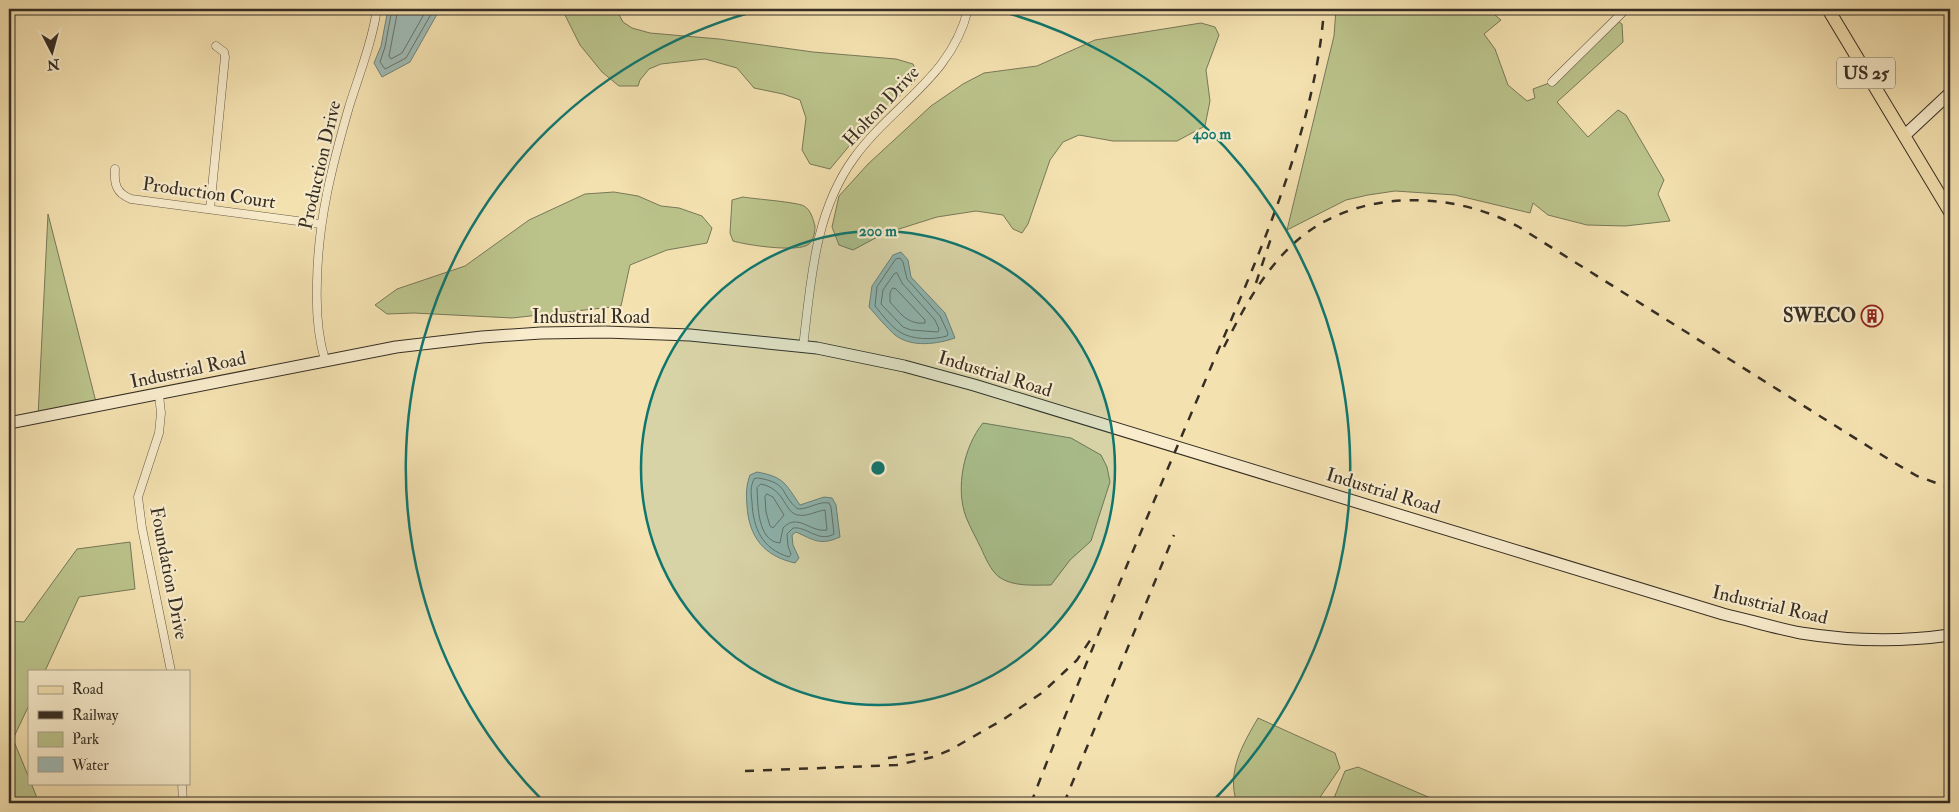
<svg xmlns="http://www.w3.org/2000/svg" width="1959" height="812" font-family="'IM FELL Double Pica',serif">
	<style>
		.green { fill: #bbc38b; stroke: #787858 }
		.water { fill: #9fbbb5; stroke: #75837b }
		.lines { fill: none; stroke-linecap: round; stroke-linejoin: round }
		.shore { stroke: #6a746c; stroke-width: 1 }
		.street-casing { stroke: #665b47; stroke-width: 9 }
		.secondary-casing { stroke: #362e24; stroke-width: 13 }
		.primary-casing { stroke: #362e24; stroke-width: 14 }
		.street { stroke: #f8eccc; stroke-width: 8 }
		.secondary { stroke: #f8eccc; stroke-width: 11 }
		.primary { stroke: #f4e1b0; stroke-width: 12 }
		.rail { stroke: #362e24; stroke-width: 2.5; stroke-dasharray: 9 9; stroke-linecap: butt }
		.ring { fill: none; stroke: #0f766e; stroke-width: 2.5 }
		.labels { text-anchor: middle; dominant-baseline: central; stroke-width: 4.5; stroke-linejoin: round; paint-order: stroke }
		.shield { fill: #f8eccc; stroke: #706756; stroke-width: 1 }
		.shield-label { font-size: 18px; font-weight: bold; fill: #362e24 }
		.street-label { font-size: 19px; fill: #362e24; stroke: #f8eccc }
		.poi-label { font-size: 19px; font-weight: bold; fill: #362e24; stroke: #f8eccc; text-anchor: end }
		.centre { fill: #0f766e; stroke: #f8eccc; stroke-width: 2.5 }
		.ring-label { font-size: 15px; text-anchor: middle; font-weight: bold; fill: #0f766e; stroke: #f8eccc; stroke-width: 4.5; stroke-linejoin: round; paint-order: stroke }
	</style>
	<rect width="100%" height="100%" fill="#f4e1b0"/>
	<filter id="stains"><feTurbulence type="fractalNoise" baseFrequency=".004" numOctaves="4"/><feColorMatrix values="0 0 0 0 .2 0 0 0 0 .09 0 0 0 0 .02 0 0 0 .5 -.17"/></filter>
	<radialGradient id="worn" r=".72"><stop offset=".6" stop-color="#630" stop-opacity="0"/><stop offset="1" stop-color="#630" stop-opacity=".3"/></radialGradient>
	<!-- green -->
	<g class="green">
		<polygon points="562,9 616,9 623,22 632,28 650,33 719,39 813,52 896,59 913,64 917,73 914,82 855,139 830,169 810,164 802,150 806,118 800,100 783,94 754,88 737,68 705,59 661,64 649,69 640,80 638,86 619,86 602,72 580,45"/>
		<polygon points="1336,9 1488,9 1501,20 1484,34 1495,49 1508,85 1527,101 1535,98 1533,89 1552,82 1615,19 1622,24 1623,42 1557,102 1588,137 1618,110 1626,115 1664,180 1658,194 1670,221 1625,226 1587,225 1548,215 1533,203 1530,213 1455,195 1395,191 1368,195 1346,200 1287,230 1334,36"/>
		<polygon points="1201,23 1215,27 1219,35 1206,70 1210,101 1205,126 1177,141 1113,141 1079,135 1063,142 1050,160 1028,224 1022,233 1013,229 1003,215 976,211 937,217 883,234 853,250 839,245 832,227 839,196 868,164 931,106 963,84 984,73 1037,66 1095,40"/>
		<polygon points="614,192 638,196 661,206 679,208 702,216 712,228 707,243 667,250 630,265 621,306 512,318 414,313 387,314 375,305 397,289 465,266 529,220 585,194"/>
		<path d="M743 197C754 199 797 202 804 206 811 210 813 219 815 226 815 232 814 239 809 244 799 253 746 245 733 241L730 233 732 200Z"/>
		<polygon points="48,214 97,406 38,417"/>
		<path d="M983 423 1071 438 1101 455 1107 467 1110 482 1091 541 1070 560 1051 585C1034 585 1013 587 999 577 991 571 985 557 981 548 976 538 970 527 966 517 955 488 964 446 983 423Z"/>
		<polygon points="130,542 135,589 79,597 45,671 29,671 29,705 13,739 29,778 29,783 31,783 39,803 9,803 9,621 24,622 77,549"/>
		<path d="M1258 718 1335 753 1340 768 1316 803H1237C1226 772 1243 744 1258 718Z"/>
		<polygon points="1358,767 1440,802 1439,803 1332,803 1345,771"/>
	</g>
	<!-- water -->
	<g class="water">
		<polygon points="388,9 440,9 410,62 382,77 374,63 381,46"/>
		<path d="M901 252 908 260 911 277 945 313 955 338C937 344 912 348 895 335 886 327 877 316 869 307L872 286 893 255Z"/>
		<path d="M757 472C784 477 785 483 800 505L824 497 832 498 836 505 840 537C820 546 814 540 796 532L792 535 793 545 799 558 795 563C764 556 749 537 747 506 746 494 746 486 750 475Z"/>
	</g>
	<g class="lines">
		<!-- shore -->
		<g class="shore">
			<polyline points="392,9 385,47 380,62 385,69 406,58 434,9"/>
			<polyline points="398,9 389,56 391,59 402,53 427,9"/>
			<path d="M896 259 900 258 903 262 907 279 940 316 948 333 947 336C933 340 912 340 900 332 890 326 882 314 875 306L877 287Z"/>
			<polygon points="897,273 902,283 935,320 939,329 938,332 911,330 903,327 881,304 883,290 894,274"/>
			<path d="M893 288 896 289 925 320V323C908 325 900 313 890 302V293Z"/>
			<path d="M758 478C790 483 779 494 798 509 809 509 819 501 829 503L831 507 834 534C818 543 807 526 793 528L787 534 788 546 791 554 789 557C762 549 753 528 752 502 751 494 750 487 754 479Z"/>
			<path d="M761 484C786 489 784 513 798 515 807 517 816 511 825 510L827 530C810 533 798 512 783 528L780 543C757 541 758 505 757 488Z"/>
			<polygon points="767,494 773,497 784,515 773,528 770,526 766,512 765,497"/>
		</g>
		<!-- street casing -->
		<g class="street-casing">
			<g id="street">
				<polyline points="1552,82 1626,9"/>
				<path d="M115 169C114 184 116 193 131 199L320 224"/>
				<polyline points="210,209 225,57 224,52 216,46"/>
				<path d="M803 347C811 282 814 213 854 158 892 105 952 77 968 9"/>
				<path d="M325 360C317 334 316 309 317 282 318 220 332 166 349 107 359 75 372 42 377 9"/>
				<polyline points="159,395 161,413 159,433 138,497 142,528 171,671"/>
				<polyline points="182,783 183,803"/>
			</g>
		</g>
		<!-- secondary casing -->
		<g class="secondary-casing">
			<g id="secondary">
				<polyline points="1904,136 1950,93"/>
				<path d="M9 423 396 347 482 337 541 333 605 332 690 335 817 348 904 366 974 385 1723 614C1749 620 1775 628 1801 633 1850 641 1901 642 1950 635"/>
			</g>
		</g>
		<!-- primary casing -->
		<g class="primary-casing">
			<polyline id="primary" points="1828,9 1950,212"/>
		</g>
		<!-- street -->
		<use href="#street" class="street"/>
		<!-- secondary -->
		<use href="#secondary" class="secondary"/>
		<!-- primary -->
		<use href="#primary" class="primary"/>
		<!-- rail -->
		<g class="rail">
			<polyline points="1256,283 1272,235"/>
			<path d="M1224 347C1242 311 1262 274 1291 246 1351 188 1450 189 1519 227L1893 462 1917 476 1950 488"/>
			<polyline points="888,758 928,752"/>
			<polyline points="745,771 897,765 933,757 950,750 1004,719 1043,692 1077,660 1091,639"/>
			<path d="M1031 803C1084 665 1142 529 1200 393 1250 274 1315 138 1324 9"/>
			<polyline points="1064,803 1174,535"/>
		</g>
	</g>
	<!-- distance rings -->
	<circle cx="878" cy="468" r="237" fill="#0f766e" fill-opacity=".12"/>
	<g class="ring">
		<circle cx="878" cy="468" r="237"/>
		<path d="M544 802A473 473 0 0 1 764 9M992 9A473 473 0 0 1 1212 802"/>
	</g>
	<!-- icons -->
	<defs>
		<g id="building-ring" transform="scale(1.125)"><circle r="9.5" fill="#f8eccc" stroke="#8f2418" stroke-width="1.5"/><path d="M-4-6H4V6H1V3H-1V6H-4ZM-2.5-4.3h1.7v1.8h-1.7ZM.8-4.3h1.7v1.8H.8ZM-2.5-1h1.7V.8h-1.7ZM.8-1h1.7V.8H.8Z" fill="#8f2418"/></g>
	</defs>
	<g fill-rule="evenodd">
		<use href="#building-ring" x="1872" y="316"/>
	</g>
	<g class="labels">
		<!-- shield labels -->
		<rect class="shield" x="1837" y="57.5" width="58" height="31" rx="4"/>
		<g class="shield-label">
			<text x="1866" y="73">US 25</text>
		</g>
		<!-- street labels -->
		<g class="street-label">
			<text transform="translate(881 106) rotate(-47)">Holton Drive</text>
			<text transform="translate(320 165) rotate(-77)">Production Drive</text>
			<text transform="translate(209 193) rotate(8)">Production Court</text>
			<text x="591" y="317">Industrial Road</text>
			<text transform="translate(188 370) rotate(-12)">Industrial Road</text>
			<text transform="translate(995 374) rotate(17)">Industrial Road</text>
			<text transform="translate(1383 491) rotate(17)">Industrial Road</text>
			<text transform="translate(169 573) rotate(79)">Foundation Drive</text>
			<text transform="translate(1770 605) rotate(13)">Industrial Road</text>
		</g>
		<!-- poi labels -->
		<g class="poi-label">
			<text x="1856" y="316">SWECO</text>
		</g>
	</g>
	<circle cx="878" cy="468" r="8" class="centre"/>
	<g class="ring-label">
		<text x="1212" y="139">400 m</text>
		<text x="878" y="236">200 m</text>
	</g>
	<!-- margin -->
	<rect width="1959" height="812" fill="none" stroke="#f4e1b0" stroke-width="30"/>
	<rect x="10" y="10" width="1939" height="792" fill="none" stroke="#362e24" stroke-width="2.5"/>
	<rect x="15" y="15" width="1929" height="782" fill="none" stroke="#362e24"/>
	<!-- legend -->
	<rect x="28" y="670" width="162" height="115" fill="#f8eccc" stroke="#aaa089"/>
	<rect x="38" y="686" width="25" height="8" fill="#f4e1b0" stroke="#aaa089"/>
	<text x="72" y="694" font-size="15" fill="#362e24">Road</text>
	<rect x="38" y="711" width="25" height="8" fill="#362e24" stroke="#aaa089"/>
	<text x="72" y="720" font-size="15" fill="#362e24">Railway</text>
	<rect x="38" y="732" width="25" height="15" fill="#bbc38b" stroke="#aaa089"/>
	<text x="72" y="744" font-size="15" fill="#362e24">Park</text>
	<rect x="38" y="757" width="25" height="15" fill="#9fbbb5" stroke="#aaa089"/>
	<text x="72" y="770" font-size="15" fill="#362e24">Water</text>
	<!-- north arrow -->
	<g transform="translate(52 52) rotate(174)" stroke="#f8eccc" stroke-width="4" paint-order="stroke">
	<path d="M0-4L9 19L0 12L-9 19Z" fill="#362e24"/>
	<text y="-8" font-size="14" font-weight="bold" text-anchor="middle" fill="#362e24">N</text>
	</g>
	<rect width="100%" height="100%" filter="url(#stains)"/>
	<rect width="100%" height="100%" fill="url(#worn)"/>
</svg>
